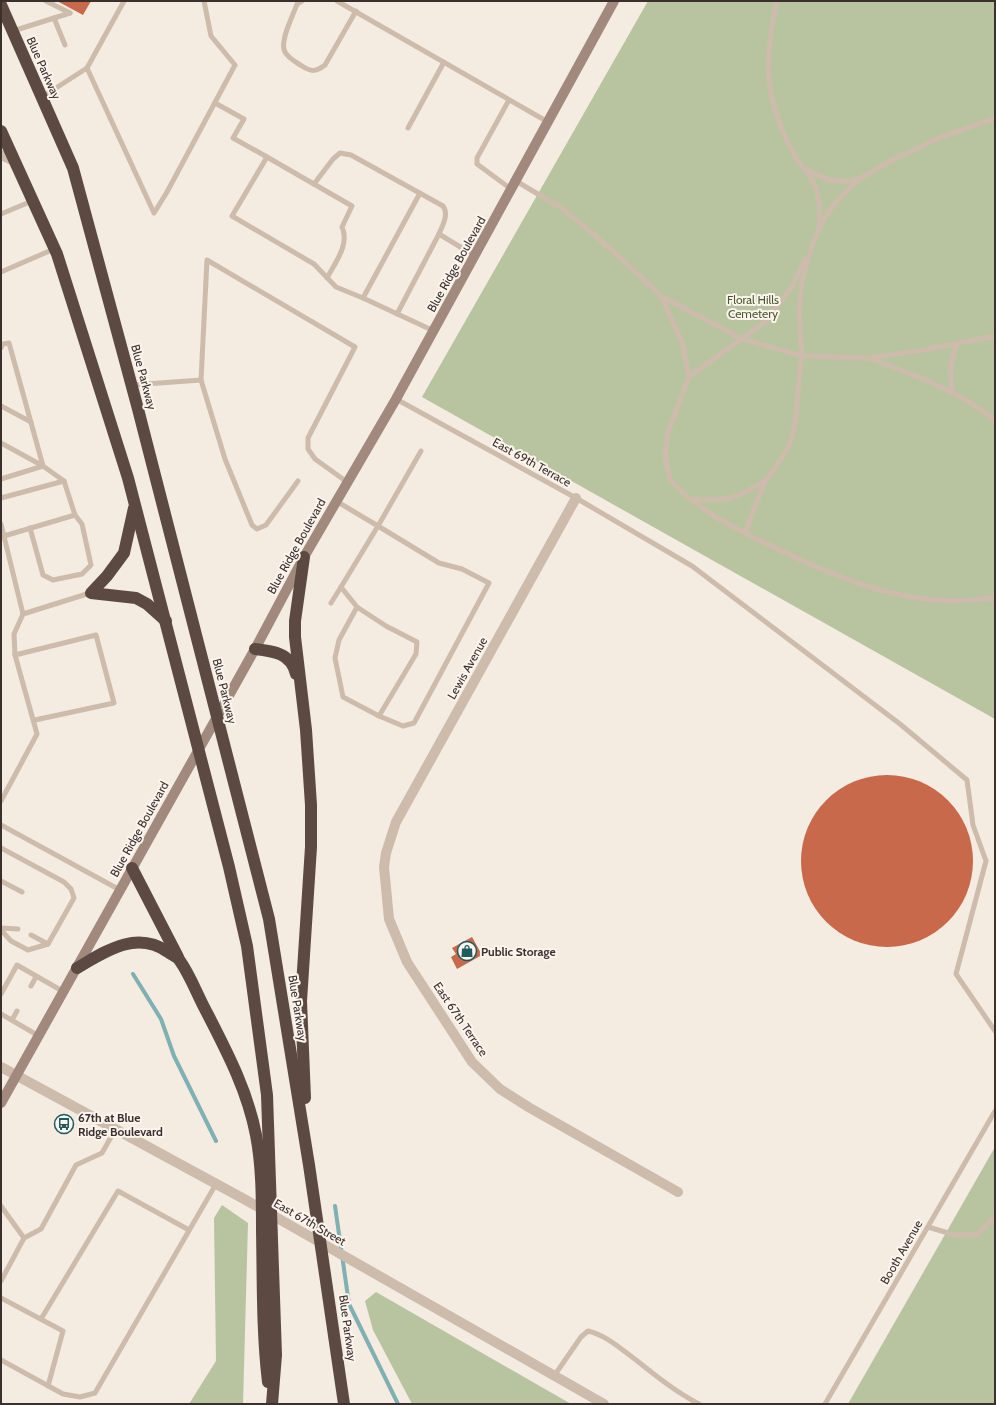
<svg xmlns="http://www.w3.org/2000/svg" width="996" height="1405" font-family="Cabin,sans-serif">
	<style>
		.green { fill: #b8c4a0 }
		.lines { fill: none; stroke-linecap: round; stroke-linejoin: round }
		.stream { stroke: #7fb0b2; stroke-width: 4 }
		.building { fill: #c8694b }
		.lane { stroke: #cdbbac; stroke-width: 5 }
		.street { stroke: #cdbbac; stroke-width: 10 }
		.secondary { stroke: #a18a7d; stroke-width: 10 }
		.highway { stroke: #5c4a42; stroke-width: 12 }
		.labels { text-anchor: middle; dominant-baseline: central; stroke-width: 4; stroke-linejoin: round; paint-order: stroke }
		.street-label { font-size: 12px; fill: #3b302b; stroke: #fbf5ee }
		.park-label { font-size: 12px; fill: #4a5a2e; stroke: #fbf5ee }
		.poi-label { font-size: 12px; font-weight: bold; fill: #3b302b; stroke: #fbf5ee; text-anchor: start }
	</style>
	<rect width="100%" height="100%" fill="#f4ebe1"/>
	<!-- green -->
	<g class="green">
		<polygon points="648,1 995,1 995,719 422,397"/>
		<polygon points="995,1147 995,1404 848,1404"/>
		<polygon points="222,1205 248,1223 243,1404 189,1404 216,1361 214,1218"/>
		<polygon points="376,1292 571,1404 412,1404 373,1330 365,1301"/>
	</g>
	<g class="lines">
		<!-- stream -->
		<g class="stream">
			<polyline points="133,974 161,1019 174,1056 216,1141"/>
			<polyline points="335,1206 349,1304 398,1404"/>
		</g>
	</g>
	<!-- building -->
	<g class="building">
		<polygon points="57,1 91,1 83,15"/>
		<circle cx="887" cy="861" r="86"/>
		<polygon points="472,937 482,955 457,969 451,957 456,954 452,948"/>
	</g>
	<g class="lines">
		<!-- lane -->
		<g class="lane">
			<polyline points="46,1 70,13"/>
			<path d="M302 1 297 4C293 16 279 42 285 52 289 59 296 62 302 66 311 72 316 72 325 65L356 11"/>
			<polyline points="337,1 548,122"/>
			<path d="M777 1C762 64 765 105 798 161 802 167 807 172 811 178 820 193 821 208 819 225"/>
			<polyline points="54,18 65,45"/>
			<polyline points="13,31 70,13"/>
			<polyline points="87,68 154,213 167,192 235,65 211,36 204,1"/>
			<polyline points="42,97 87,68 124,1"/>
			<polyline points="509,100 477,158 477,164 511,189"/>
			<polyline points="215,103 244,119 233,138 267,157"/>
			<polyline points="995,118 944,136 894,159 859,179 835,203 823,221 812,246 802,281 799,312 802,356 868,358 918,351 995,336"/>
			<polyline points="408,128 444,62"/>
			<path d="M806 169C823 179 839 185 858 179"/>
			<path d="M516 181 563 209 612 250 661 296 682 342 689 377 668 432 665 455 670 480 690 499 715 517 745 533C752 515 758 496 767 479 774 468 784 457 789 445 800 417 796 385 802 356L742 339 661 296"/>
			<path d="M314 184 333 159 340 153 351 155 443 206C449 215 443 224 439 234"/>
			<polyline points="1,214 32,201"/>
			<polyline points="1,272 54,249"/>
			<path d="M327 278C335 263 350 244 342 227L352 206 267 157 232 216 314 264 336 287 363 298 434 331"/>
			<polyline points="363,298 420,193"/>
			<polyline points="397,314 439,234 475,256"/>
			<polyline points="1,348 3,344 9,343 43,466"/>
			<path d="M869 358C914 375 957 390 995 420"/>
			<polyline points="689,377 766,321 792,287 805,259"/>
			<polyline points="201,380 225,459 252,525 257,529 266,525 298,481"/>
			<polyline points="132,385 201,380 207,260 355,347 308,438 308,449 315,459 347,482"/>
			<path d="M953 392C949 374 950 361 957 344"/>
			<polyline points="396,399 576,498 692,566 900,724 967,780 973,825 986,861 956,974 995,1031"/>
			<polyline points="1,406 31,422"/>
			<polyline points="1,443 43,466"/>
			<polyline points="1,479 43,466 64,481 75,515 4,536"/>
			<polyline points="1,498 64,481"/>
			<path d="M691 499C727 502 736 499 766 480"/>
			<polyline points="336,501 378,526 341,587 357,607 339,640 335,658 343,697 379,716 403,726 414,723 489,583 462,569 439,563 378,526 421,451"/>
			<polyline points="1,524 23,614 90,593"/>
			<polyline points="30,528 43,575 53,580 82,574 91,565 82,524 75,515"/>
			<path d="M745 533C822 571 907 614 995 597"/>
			<polyline points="331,603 341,587"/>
			<polyline points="357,607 386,626 417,642 416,654 379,716"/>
			<polyline points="15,655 96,635 114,703 35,720"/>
			<polyline points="1,801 37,734 15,655 14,634 23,614"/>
			<polyline points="1,825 120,890"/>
			<polyline points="1,848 64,882 71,889 74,898 48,944 31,935"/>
			<polyline points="1,881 22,892"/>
			<polyline points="1,928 18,929"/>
			<polyline points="1,930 11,941 28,950 48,944"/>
			<polyline points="31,986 36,977"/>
			<polyline points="1,994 17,965 64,992"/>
			<polyline points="1,1014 39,1036"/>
			<polyline points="12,1020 17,1011"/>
			<polyline points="1,1206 24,1238 1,1281"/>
			<polyline points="928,1227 955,1235 977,1235 995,1216"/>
			<polyline points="24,1238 41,1229 76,1165 102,1153 115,1130"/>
			<polyline points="1,1298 63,1331 48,1386"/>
			<polyline points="41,1319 118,1191 189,1230"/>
			<polyline points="1,1360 63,1394 80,1397 95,1393 216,1184"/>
			<path d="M554 1376 581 1337 588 1331C606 1335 621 1349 636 1360 656 1376 676 1392 699 1404"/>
			<polyline points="825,1404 995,1111"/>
		</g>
		<!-- street -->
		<g class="street">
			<polyline points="1,155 14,161"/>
			<polyline points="576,498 396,822 386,853 384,867 389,919 407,962 472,1062 500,1089 530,1108 678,1192"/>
			<polyline points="1,1067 244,1199 604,1404"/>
		</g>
		<!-- secondary -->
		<polyline class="secondary" points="1,1103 255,649 304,557 396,399 614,1"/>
		<!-- highway -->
		<g class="highway">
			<polyline points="1,5 73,168 138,409 269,919 309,1165 344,1404"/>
			<polyline points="1,131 57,254 128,478 229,867 247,946 267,1095 276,1355 272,1404"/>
			<polyline points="134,508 124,553 107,576 91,593 136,598 147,604 166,621"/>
			<polyline points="304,557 295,621 295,637 306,730 311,805 311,847 301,1001 305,1098"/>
			<path d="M255 649C273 651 291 653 296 674"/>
			<polyline points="132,868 178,957"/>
			<path d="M77 968C106 951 136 930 168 952 172 955 178 957 180 961 190 975 197 994 205 1009 226 1050 247 1089 256 1135 262 1166 262 1199 262 1231 263 1281 262 1332 268 1382"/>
		</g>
	</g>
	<!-- icons -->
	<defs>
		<g id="shop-ring" transform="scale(1)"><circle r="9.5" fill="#fbf5ee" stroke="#1f5a5e" stroke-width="1.5"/><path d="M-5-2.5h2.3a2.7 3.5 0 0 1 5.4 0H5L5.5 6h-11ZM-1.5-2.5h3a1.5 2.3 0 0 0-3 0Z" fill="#1f5a5e"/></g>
		<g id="bus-ring" transform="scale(1)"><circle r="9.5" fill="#fbf5ee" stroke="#1f5a5e" stroke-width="1.5"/><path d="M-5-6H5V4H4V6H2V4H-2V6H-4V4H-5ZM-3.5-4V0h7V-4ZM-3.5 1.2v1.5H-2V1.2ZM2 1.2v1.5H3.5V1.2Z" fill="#1f5a5e"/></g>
	</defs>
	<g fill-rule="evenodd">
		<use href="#shop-ring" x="467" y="951"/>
		<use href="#bus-ring" x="64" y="1124"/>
	</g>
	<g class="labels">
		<!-- street labels -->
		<g class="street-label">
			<text transform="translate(44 68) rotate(66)">Blue Parkway</text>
			<text transform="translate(456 264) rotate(-61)">Blue Ridge Boulevard</text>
			<text transform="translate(144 377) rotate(75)">Blue Parkway</text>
			<text transform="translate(532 462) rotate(29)">East 69th Terrace</text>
			<text transform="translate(296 546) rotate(-61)">Blue Ridge Boulevard</text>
			<text transform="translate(467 668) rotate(-61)">Lewis Avenue</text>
			<text transform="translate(225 691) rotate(76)">Blue Parkway</text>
			<text transform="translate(139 829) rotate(-61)">Blue Ridge Boulevard</text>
			<text transform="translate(298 1008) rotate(81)">Blue Parkway</text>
			<text transform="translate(461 1019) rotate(56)">East 67th Terrace</text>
			<text transform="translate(310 1222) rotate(30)">East 67th Street</text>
			<text transform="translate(901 1252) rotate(-60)">Booth Avenue</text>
			<text transform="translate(348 1328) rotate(82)">Blue Parkway</text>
		</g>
		<!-- park labels -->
		<g class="park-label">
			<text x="753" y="299">Floral Hills<tspan x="753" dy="14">Cemetery</tspan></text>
		</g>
		<!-- poi labels -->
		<g class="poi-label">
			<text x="481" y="951">Public Storage</text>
			<text x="78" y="1117">67th at Blue<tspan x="78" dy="14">Ridge Boulevard</tspan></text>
		</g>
	</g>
	<!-- border -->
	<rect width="996" height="1405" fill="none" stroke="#3b302b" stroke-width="4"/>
</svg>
